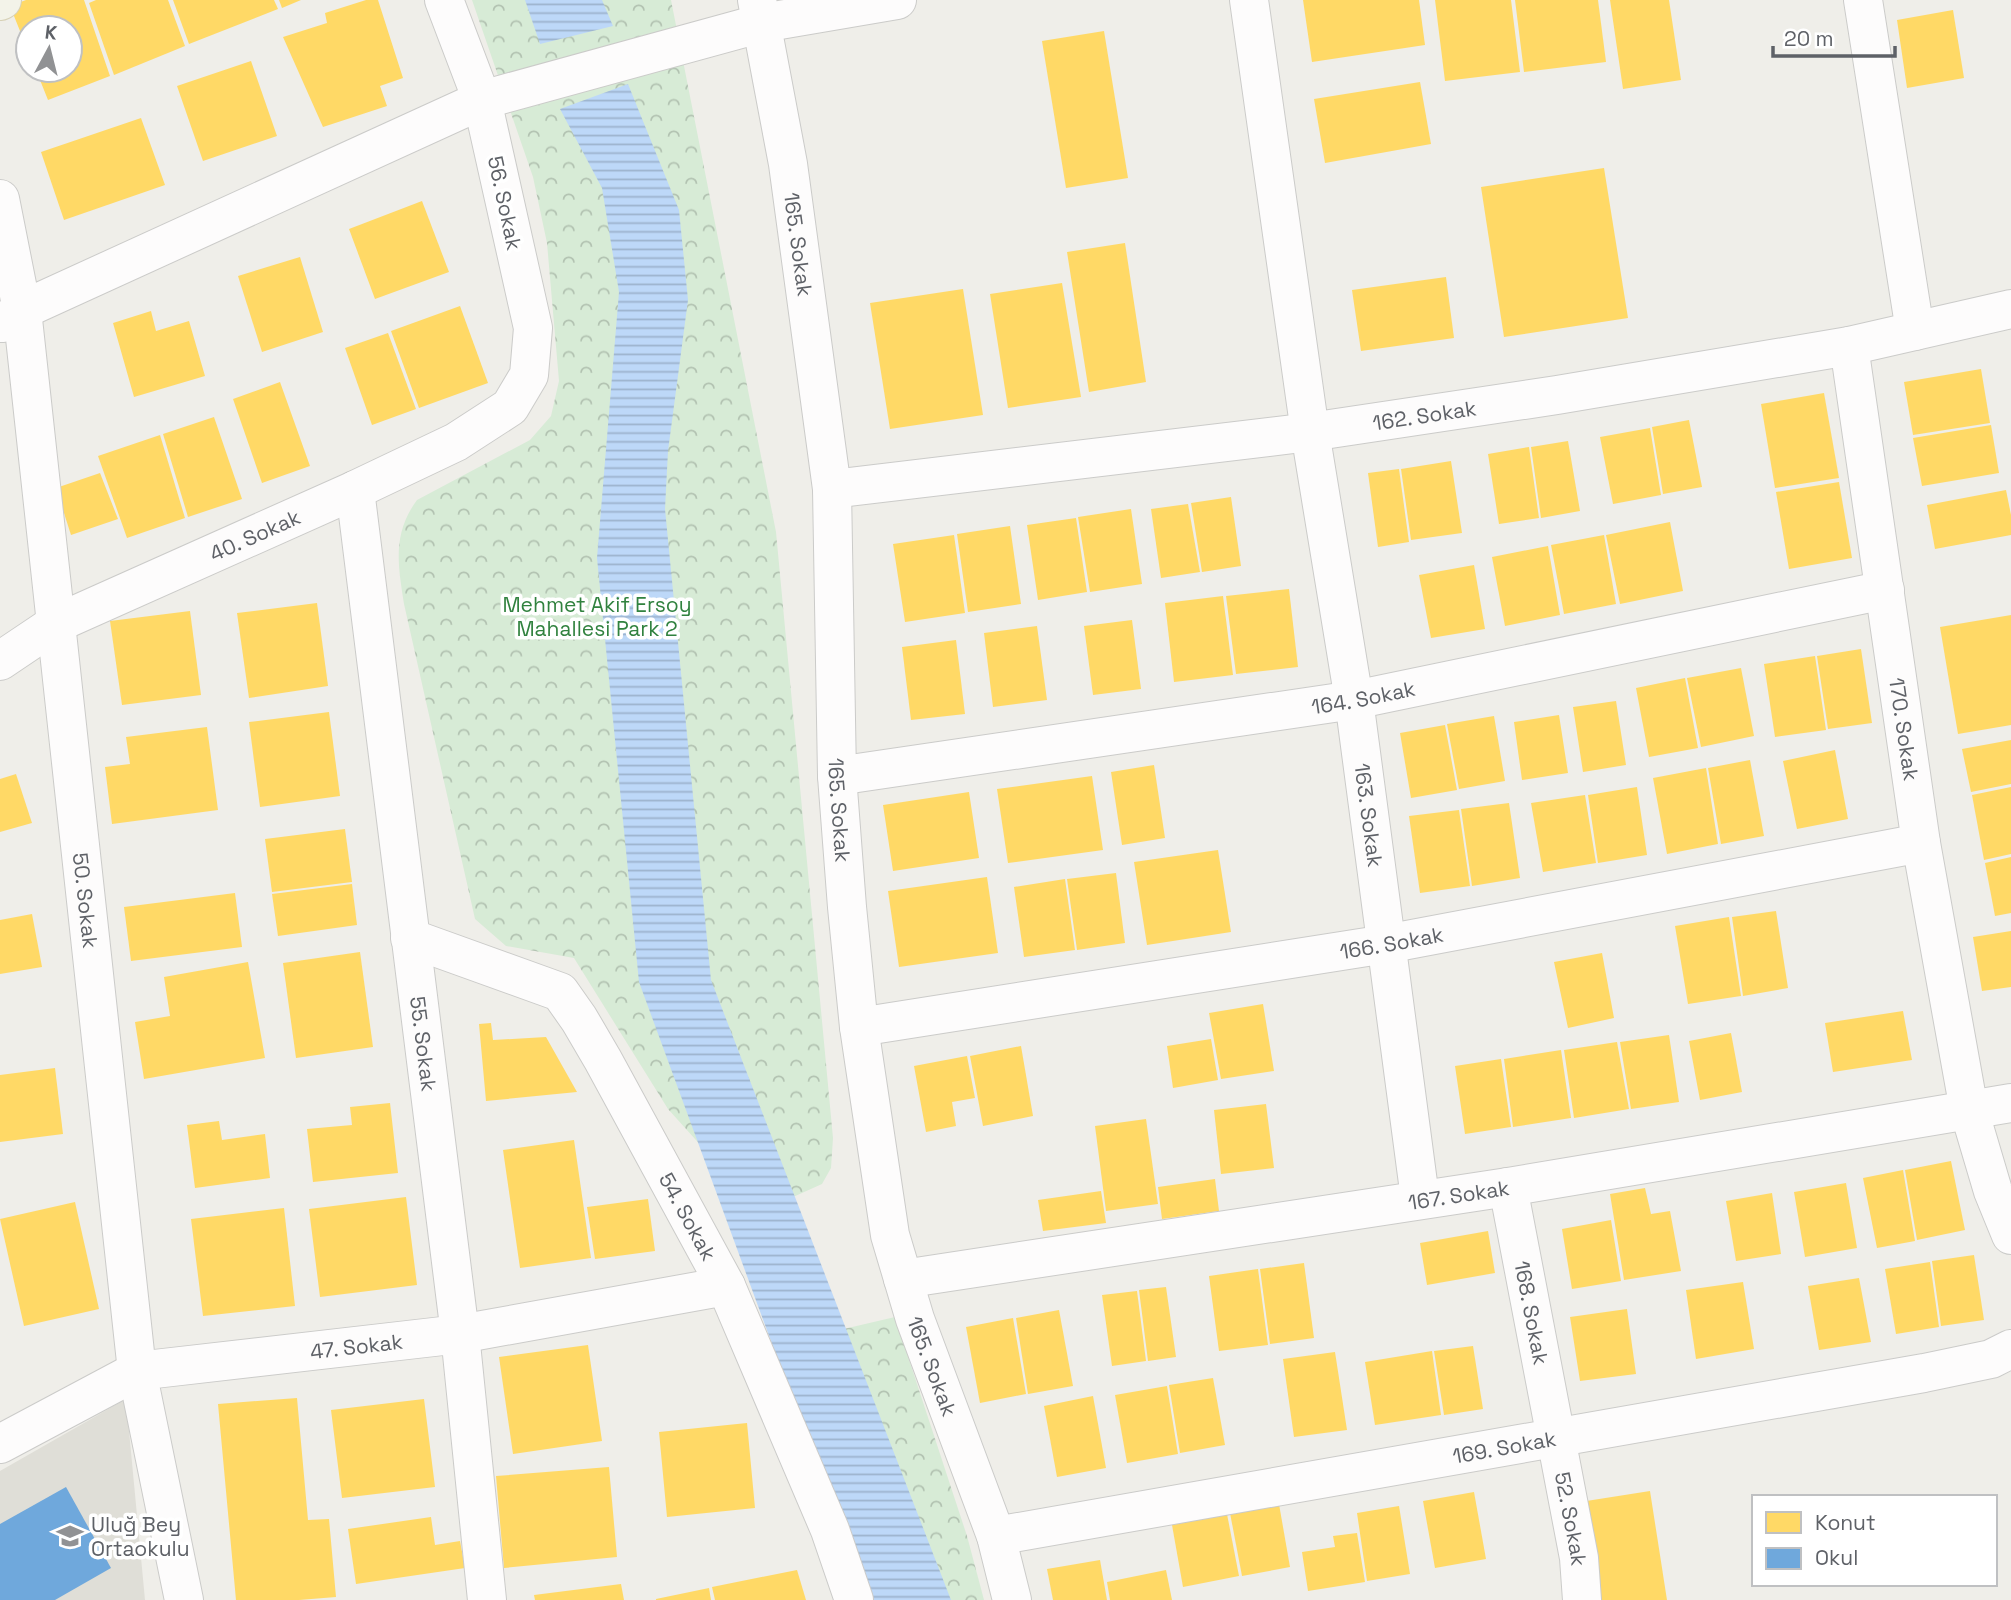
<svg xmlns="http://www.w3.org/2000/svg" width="2011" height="1600" font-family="'Space Grotesk',sans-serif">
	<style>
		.education { fill: #dfded7 }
		.forest { fill: url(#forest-crowns) }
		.water { fill: url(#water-rules) }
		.homes { fill: #ffd966 }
		.schools { fill: #6fa8dc }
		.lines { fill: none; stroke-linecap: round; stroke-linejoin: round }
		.minor-casing { stroke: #cbcbc9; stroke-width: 40 }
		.major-casing { stroke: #d7d1b6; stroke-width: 40 }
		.minor { stroke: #fdfcfc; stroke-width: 38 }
		.major { stroke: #f3f3e9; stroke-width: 38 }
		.labels { text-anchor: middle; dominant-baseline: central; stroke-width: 7; stroke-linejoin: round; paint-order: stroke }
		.street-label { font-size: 21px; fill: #5e6167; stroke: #fff }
		.park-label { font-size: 21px; fill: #31823f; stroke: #fff }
		.poi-label { font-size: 21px; fill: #5e6167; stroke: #fff; text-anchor: start }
	</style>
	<defs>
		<pattern id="forest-crowns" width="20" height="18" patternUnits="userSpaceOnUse" patternTransform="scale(1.75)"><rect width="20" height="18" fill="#d7ebd6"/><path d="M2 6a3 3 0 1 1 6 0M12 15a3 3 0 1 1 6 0" fill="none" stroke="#b2c2b1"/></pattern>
		<pattern id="water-rules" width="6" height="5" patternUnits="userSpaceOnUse" patternTransform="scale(1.75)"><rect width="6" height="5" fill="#bdd8f8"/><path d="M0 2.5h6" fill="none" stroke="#9db3cd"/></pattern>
	</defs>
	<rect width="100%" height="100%" fill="#efeee9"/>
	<!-- education -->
	<polygon class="education" points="126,1399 145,1600 0,1600 0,1471"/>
	<!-- forest -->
	<g class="forest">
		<path d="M472 0H671L776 532 833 1138 831 1168 822 1184 773 1206 731 1179 668 1109 574 958 506 946 475 919 404 604C398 565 392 534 417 500L530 440 551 416 559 381 547 243 533 177Z"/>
		<polygon points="895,1317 967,1536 984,1600 886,1600 788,1342"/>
	</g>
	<!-- water -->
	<g class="water">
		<polygon points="525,0 602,0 613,26 540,44"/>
		<polygon points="628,84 679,210 688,300 668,451 665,509 711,980 951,1600 866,1600 639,982 597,558 619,292 602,188 560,109"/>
	</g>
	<!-- homes -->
	<g class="homes">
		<polygon points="26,0 84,0 110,76 48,100 36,70 70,70 70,28 28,28 28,51 10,6"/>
		<polygon points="96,0 168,0 185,46 114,75 89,3"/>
		<polygon points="173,0 274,0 278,9 189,44"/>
		<polygon points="279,0 301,0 282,8"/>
		<polygon points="366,0 378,0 403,78 380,86 387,106 323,127 283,37 327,23 325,13"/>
		<polygon points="1303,0 1419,0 1425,45 1312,62"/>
		<polygon points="1435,0 1511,0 1520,72 1445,81"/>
		<polygon points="1515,0 1598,0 1606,62 1524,72"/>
		<polygon points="1610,0 1669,0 1681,80 1623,89"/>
		<polygon points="1953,10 1964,78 1907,88 1897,20"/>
		<polygon points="1104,31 1128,178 1066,188 1042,41"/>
		<polygon points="251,61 277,136 203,161 177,86"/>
		<polygon points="1420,82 1431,144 1325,163 1314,99"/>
		<polygon points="141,118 165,185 64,220 41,152"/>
		<polygon points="1604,168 1628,318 1504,337 1481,187"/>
		<polygon points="422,201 449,272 375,299 349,229"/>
		<polygon points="1125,243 1146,382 1089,392 1067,252"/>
		<polygon points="300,257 323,332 262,352 238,276"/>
		<polygon points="1446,277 1454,338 1361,351 1352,290"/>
		<polygon points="1062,283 1081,397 1008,408 990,294"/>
		<polygon points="963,289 983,415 890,429 870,303"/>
		<polygon points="460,306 488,383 419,408 391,331"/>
		<polygon points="151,311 156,331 189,321 205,376 134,397 113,323"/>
		<polygon points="388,333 416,409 372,425 345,348"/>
		<polygon points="1981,369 1990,423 1913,435 1904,382"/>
		<polygon points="280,382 310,466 262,483 233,399"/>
		<polygon points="1824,393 1839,478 1775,488 1761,404"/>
		<polygon points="214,417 242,499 188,517 163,434"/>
		<polygon points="1689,420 1702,487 1663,494 1652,427"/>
		<polygon points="1991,425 1999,473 1922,486 1913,438"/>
		<polygon points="1650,428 1661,495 1613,504 1600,437"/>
		<polygon points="160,435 185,518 127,538 98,456"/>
		<polygon points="1568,441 1580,511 1541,518 1531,447"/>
		<polygon points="1529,447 1539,518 1499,524 1488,454"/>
		<polygon points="1451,461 1462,533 1411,540 1401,469"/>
		<polygon points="1399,469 1409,542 1378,547 1368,473"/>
		<polygon points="100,473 118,519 71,535 56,488"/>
		<polygon points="1839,482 1852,558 1789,569 1776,492"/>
		<polygon points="2006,490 2011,515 2011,535 1935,549 1927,505"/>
		<polygon points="1231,497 1241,566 1202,572 1191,503"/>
		<polygon points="1188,504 1200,572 1161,578 1151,509"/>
		<polygon points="1131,509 1142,584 1090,592 1078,517"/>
		<polygon points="1076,518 1087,592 1038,600 1027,525"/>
		<polygon points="1670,522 1683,591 1620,604 1606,535"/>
		<polygon points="1010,526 1021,604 968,612 957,534"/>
		<polygon points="954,535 965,613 905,622 893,544"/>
		<polygon points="1604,535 1616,604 1564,614 1551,545"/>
		<polygon points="1548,546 1560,615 1505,626 1492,557"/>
		<polygon points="1474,565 1485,629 1431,638 1419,575"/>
		<polygon points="1289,589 1298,667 1236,674 1226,596"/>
		<polygon points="1223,596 1233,675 1174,682 1165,603"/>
		<polygon points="317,603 328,686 249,698 237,613"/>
		<polygon points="190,611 201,695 122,705 110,621"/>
		<polygon points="2011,615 2011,725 1958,734 1940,627"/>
		<polygon points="1132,620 1141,689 1093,695 1084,626"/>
		<polygon points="1037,626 1047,700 993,707 984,633"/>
		<polygon points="956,640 965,714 911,720 902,647"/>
		<polygon points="1861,649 1872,723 1828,729 1817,656"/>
		<polygon points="1815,656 1826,730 1775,737 1764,664"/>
		<polygon points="1741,668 1754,736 1701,747 1687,678"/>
		<polygon points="1685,678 1698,748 1649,757 1636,688"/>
		<polygon points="1616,701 1626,765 1583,772 1573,707"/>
		<polygon points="329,712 340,796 260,807 249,722"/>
		<polygon points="1559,715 1568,773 1522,780 1514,722"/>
		<polygon points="1494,716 1505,781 1459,789 1447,724"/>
		<polygon points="1445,725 1457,790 1411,798 1400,733"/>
		<polygon points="207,727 218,810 112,824 105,767 130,764 126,737"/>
		<polygon points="2011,740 2011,784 1971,792 1962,749"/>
		<polygon points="1835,750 1848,819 1797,829 1783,761"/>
		<polygon points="1750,760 1764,836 1721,844 1708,768"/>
		<polygon points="1154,765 1165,838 1122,845 1111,772"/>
		<polygon points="1706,768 1718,844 1667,854 1653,778"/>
		<polygon points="16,774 32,823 0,832 0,779"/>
		<polygon points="1092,776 1103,850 1008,863 997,789"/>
		<polygon points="1637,787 1647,855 1598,863 1588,795"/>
		<polygon points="2011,787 2011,854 1984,860 1972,795"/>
		<polygon points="969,792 979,858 893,871 883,805"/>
		<polygon points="1585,795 1596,863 1543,872 1531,803"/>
		<polygon points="1509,803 1520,878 1472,886 1461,809"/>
		<polygon points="1459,810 1470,886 1420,893 1409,816"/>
		<polygon points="345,829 352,882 272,892 265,839"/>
		<polygon points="1218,850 1231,932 1147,945 1134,862"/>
		<polygon points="2011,857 2011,913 1995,916 1985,863"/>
		<polygon points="1116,873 1125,943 1077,950 1067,879"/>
		<polygon points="987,877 998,953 899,967 888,891"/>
		<polygon points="1065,879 1075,950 1024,957 1014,887"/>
		<polygon points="352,884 357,925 278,936 272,894"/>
		<polygon points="235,893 242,947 131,961 124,907"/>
		<polygon points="1776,911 1788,988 1743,996 1732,917"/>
		<polygon points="32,914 42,967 0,974 0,920"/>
		<polygon points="1729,917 1741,996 1688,1004 1675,926"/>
		<polygon points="2011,931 2011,987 1982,991 1973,937"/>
		<polygon points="360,952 373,1047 296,1058 283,963"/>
		<polygon points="1602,953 1614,1018 1568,1028 1554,962"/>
		<polygon points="248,962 265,1058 144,1079 135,1022 170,1016 164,977"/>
		<polygon points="1263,1004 1274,1071 1221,1079 1209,1013"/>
		<polygon points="1903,1011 1912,1060 1833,1072 1825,1023"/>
		<polygon points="491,1023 493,1040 546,1037 577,1092 486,1101 479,1024"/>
		<polygon points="1731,1033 1742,1092 1700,1100 1689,1041"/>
		<polygon points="1669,1035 1679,1102 1631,1109 1620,1042"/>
		<polygon points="1211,1039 1218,1080 1173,1088 1167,1046"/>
		<polygon points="1617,1042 1629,1109 1574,1118 1564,1050"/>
		<polygon points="1021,1046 1033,1116 983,1126 970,1056"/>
		<polygon points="1561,1050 1571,1118 1513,1127 1504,1059"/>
		<polygon points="967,1056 975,1098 952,1102 956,1126 926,1132 914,1066"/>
		<polygon points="1501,1059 1511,1127 1465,1134 1455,1066"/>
		<polygon points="55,1068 63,1134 0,1142 0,1075"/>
		<polygon points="390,1103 398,1173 313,1182 307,1129 352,1125 350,1107"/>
		<polygon points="1266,1104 1274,1168 1221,1174 1214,1110"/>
		<polygon points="1146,1119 1158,1204 1106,1211 1095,1126"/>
		<polygon points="219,1121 222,1140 265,1134 270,1178 195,1188 187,1125"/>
		<polygon points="574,1140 591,1258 520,1268 503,1150"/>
		<polygon points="1951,1161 1965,1230 1917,1240 1905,1170"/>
		<polygon points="1903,1170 1915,1241 1877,1248 1863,1178"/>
		<polygon points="1215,1179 1219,1211 1162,1219 1158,1187"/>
		<polygon points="1846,1183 1857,1248 1805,1257 1794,1192"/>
		<polygon points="1645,1188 1651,1214 1670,1211 1681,1271 1624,1280 1610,1194"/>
		<polygon points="1101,1191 1106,1223 1043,1231 1038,1200"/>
		<polygon points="1772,1193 1781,1254 1736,1261 1726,1201"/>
		<polygon points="406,1197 417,1285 320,1297 309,1209"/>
		<polygon points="648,1199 655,1251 595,1259 587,1207"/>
		<polygon points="75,1202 99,1309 24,1326 0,1219"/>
		<polygon points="284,1208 295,1306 203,1316 191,1219"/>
		<polygon points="1611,1220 1621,1281 1572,1289 1562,1229"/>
		<polygon points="1488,1231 1495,1273 1427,1285 1420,1243"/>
		<polygon points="1974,1255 1984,1320 1941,1326 1932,1261"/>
		<polygon points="1930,1262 1939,1327 1896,1334 1885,1269"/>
		<polygon points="1304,1263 1314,1338 1270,1344 1260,1269"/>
		<polygon points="1258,1269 1268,1345 1219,1351 1209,1276"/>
		<polygon points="1859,1278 1871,1342 1819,1350 1808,1286"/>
		<polygon points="1743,1282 1754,1349 1696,1359 1686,1290"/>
		<polygon points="1166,1287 1176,1357 1148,1361 1139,1290"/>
		<polygon points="1137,1291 1146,1361 1112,1366 1102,1295"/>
		<polygon points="1627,1309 1636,1374 1580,1381 1570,1317"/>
		<polygon points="1059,1310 1073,1386 1028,1394 1016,1318"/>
		<polygon points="1013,1318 1026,1394 980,1403 966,1327"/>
		<polygon points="588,1345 602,1441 513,1454 499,1357"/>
		<polygon points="1473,1346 1483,1409 1444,1415 1434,1351"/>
		<polygon points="1432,1351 1441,1415 1375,1425 1365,1362"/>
		<polygon points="1335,1352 1347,1430 1294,1437 1283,1359"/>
		<polygon points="1213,1378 1225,1445 1180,1453 1169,1385"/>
		<polygon points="1167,1386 1178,1454 1127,1463 1115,1395"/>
		<polygon points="1093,1396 1106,1468 1057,1477 1044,1406"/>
		<polygon points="297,1398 308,1520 329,1519 336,1597 299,1600 236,1600 218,1404"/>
		<polygon points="424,1399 435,1487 342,1498 331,1410"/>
		<polygon points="747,1423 755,1508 667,1517 659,1432"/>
		<polygon points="609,1467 617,1557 504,1568 496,1476"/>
		<polygon points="1650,1491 1667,1600 1595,1600 1580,1502"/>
		<polygon points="1474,1492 1486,1559 1435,1568 1423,1501"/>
		<polygon points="1279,1504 1290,1567 1242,1576 1230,1513"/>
		<polygon points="1399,1506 1410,1574 1367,1581 1357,1513"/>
		<polygon points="1227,1514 1239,1576 1183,1587 1172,1525"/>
		<polygon points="431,1517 435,1545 460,1541 465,1568 356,1584 348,1529"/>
		<polygon points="1357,1533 1365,1582 1308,1591 1302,1552 1335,1547 1333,1536"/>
		<polygon points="1100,1560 1107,1600 1053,1600 1047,1569"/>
		<polygon points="797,1570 806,1600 715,1600 712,1587"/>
		<polygon points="1166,1570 1172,1600 1110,1600 1107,1582"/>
		<polygon points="621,1584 624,1600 535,1600 534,1595"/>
		<polygon points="709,1588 711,1600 656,1600 656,1599"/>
	</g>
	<!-- schools -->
	<polygon class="schools" points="66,1487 111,1568 55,1600 0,1600 0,1524"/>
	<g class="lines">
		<!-- minor casing -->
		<g class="minor-casing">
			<g id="minor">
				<path id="s1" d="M757 0 788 164 832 489 837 776 847 907 859 1027 890 1235 915 1319 996 1536 1012 1600"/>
				<path id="s2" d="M1249 0 1310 432 1354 700 1420 1198"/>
				<polyline points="1863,0 1915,331"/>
				<path id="s3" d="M0 199 22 310 137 1371 184 1600"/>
				<polyline points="2,323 22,310 482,100 762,23 897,0"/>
				<path id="s4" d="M1849 346 1921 843 1969 1110 1993 1191 2011 1235"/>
				<path id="s5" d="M832 489 1310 432 1557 395 1849 346 2011 309"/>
				<path id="s6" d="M355 490 460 1334 487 1600"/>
				<path id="s7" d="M0 661 55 624 355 490 456 442 510 407 529 375 533 328 482 100 444 0"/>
				<path id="s8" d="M837 776 1354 700 1885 590"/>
				<path id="s9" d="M410 938 560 992 579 1019 603 1060 726 1286 830 1530 854 1600"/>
				<path id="s10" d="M859 1027 1386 944 1921 843"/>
				<path id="s11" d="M1508 1187 1579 1558 1582 1600"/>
				<path id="s12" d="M903 1279 1508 1187 2011 1103"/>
				<path id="s13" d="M0 1444 137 1371 460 1334 726 1286"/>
				<path id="s14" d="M996 1536 1924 1373 1991 1359 2011 1349"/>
			</g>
		</g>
		<!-- major casing -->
		<g class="major-casing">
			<polyline id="major" points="0,1 2,0"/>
		</g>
		<!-- minor -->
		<use href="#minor" class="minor"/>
		<!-- major -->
		<use href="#major" class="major"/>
	</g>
	<!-- icons -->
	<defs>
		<g id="school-bare" transform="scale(2.1)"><path d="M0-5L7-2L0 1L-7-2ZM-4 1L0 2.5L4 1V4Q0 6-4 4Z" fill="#919294" stroke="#fff" stroke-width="2.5" paint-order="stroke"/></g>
	</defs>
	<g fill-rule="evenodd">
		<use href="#school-bare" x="70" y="1536"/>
	</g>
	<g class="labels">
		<!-- street labels -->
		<g class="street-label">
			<text transform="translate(505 203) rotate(78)">56. Sokak</text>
			<text stroke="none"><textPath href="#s1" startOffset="248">165. Sokak</textPath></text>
			<text stroke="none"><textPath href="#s5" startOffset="597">162. Sokak</textPath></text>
			<text stroke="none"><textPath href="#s7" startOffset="285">40. Sokak</textPath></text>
			<text stroke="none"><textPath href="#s8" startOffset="532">164. Sokak</textPath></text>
			<text stroke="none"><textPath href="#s4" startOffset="387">170. Sokak</textPath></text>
			<text stroke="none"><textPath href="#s1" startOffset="816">165. Sokak</textPath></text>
			<text stroke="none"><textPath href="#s2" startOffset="824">163. Sokak</textPath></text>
			<text stroke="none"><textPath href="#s3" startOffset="707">50. Sokak</textPath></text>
			<text stroke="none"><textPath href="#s10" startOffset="539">166. Sokak</textPath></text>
			<text stroke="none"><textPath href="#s6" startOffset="558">55. Sokak</textPath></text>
			<text stroke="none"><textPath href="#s12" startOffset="562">167. Sokak</textPath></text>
			<text stroke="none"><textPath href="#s9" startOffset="418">54. Sokak</textPath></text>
			<text stroke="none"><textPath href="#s11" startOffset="128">168. Sokak</textPath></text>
			<text stroke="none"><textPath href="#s13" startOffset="376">47. Sokak</textPath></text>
			<text stroke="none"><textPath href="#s1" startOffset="1382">165. Sokak</textPath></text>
			<text stroke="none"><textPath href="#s14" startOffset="516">169. Sokak</textPath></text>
			<text stroke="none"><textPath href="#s11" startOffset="338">52. Sokak</textPath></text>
		</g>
		<!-- park labels -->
		<g class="park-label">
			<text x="597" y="604">Mehmet Akif Ersoy<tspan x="597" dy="24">Mahallesi Park 2</tspan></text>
		</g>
		<!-- poi labels -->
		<g class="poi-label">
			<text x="91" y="1524">Uluğ Bey<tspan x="91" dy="24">Ortaokulu</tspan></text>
		</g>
	</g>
	<!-- legend -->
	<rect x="1752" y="1495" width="245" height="91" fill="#ffffff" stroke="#bfc0c2" stroke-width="2"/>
	<rect x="1766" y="1512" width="35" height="21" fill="#ffd966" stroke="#bfc0c2" stroke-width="2"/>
	<text x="1815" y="1530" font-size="21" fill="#5e6167">Konut</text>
	<rect x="1766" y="1548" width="35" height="21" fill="#6fa8dc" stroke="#bfc0c2" stroke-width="2"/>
	<text x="1815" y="1565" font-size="21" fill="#5e6167">Okul</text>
	<!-- north arrow -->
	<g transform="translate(49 49) rotate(7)"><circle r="33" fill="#ffffff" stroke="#bfc0c2" stroke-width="2"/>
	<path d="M0-5L12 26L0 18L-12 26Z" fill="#919294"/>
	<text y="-10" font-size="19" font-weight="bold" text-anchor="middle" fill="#5e6167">K</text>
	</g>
	<!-- scale -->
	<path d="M1773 46v10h122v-10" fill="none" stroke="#5e6167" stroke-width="3.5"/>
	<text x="1784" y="46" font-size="21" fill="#5e6167" stroke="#ffffff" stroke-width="5" paint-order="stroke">20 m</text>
</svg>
